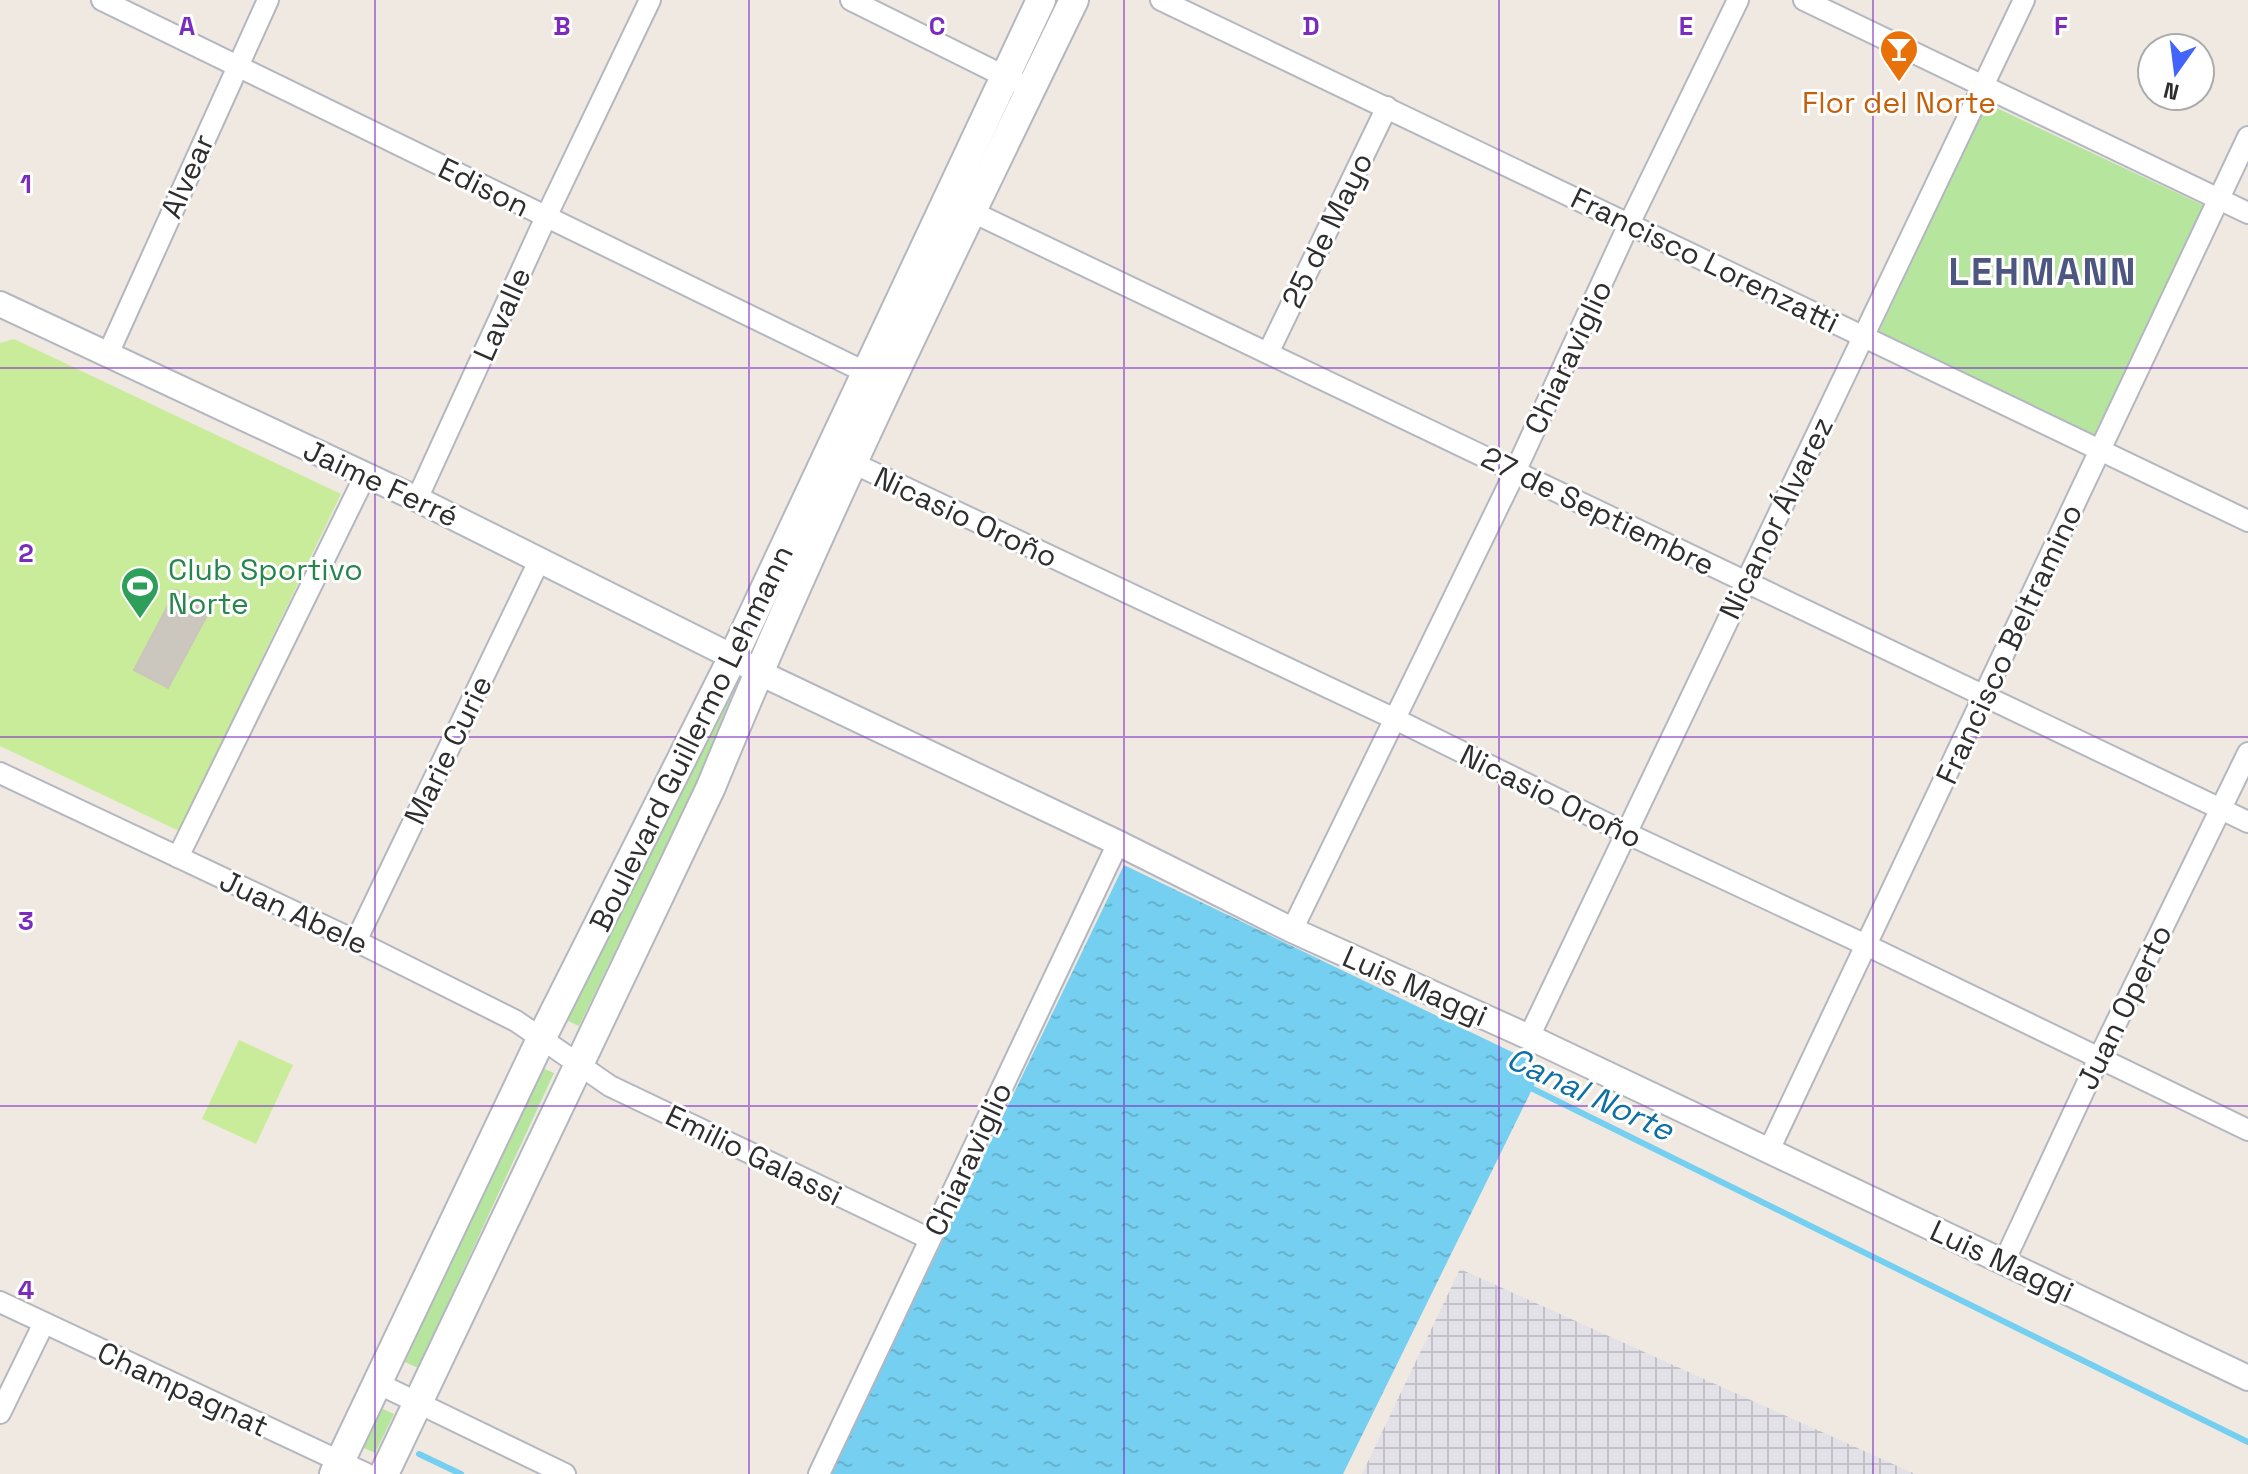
<svg xmlns="http://www.w3.org/2000/svg" width="2248" height="1474" font-family="'Space Grotesk',sans-serif">
	<style>
		.industrial { fill: url(#industrial-grid) }
		.grass { fill: #b6e59e }
		.pitch { fill: #c9ec9a }
		.water { fill: url(#water-ripples) }
		.lines { fill: none; stroke-linecap: round; stroke-linejoin: round }
		.stream { stroke: #75cff0; stroke-width: 6 }
		.building { fill: #cbc7bf; stroke: #cbc5ba; stroke-width: 2 }
		.minor-casing { stroke: #b4b7c1; stroke-width: 24 }
		.tertiary-casing { stroke: #b4b7c1; stroke-width: 28 }
		.secondary-casing { stroke: #b4b7c1; stroke-width: 32 }
		.minor { stroke: #fff; stroke-width: 20 }
		.tertiary { stroke: #fff; stroke-width: 24 }
		.secondary { stroke: #fff; stroke-width: 28 }
		.grid { fill: none; stroke: #7b2cbf; stroke-width: 2; stroke-opacity: 0.55 }
		.labels { text-anchor: middle; dominant-baseline: central; stroke-width: 6; stroke-linejoin: round; paint-order: stroke }
		.food-label { font-size: 30px; fill: #c56008; stroke: #fff }
		.street-label { font-size: 30px; fill: #2e2e2e; stroke: #fff }
		.leisure-label { font-size: 30px; fill: #27864d; stroke: #fff; text-anchor: start }
		.water-label { font-size: 32px; font-style: italic; fill: #0d6fa3; stroke: #fff }
		.district-label { font-size: 38px; font-weight: bold; letter-spacing: 2px; fill: #4d5680; stroke: #fff }
		.grid-label { font-size: 26px; text-anchor: middle; font-weight: bold; fill: #7b2cbf; stroke: #fff; stroke-width: 6; stroke-linejoin: round; paint-order: stroke }
	</style>
	<defs>
		<pattern id="industrial-grid" width="8" height="8" patternUnits="userSpaceOnUse" patternTransform="scale(2)"><rect width="8" height="8" fill="#e3e1e8"/><path d="M0 4h8M4 0v8" fill="none" stroke="#c3c1c7"/></pattern>
		<pattern id="water-ripples" width="26" height="14" patternUnits="userSpaceOnUse" patternTransform="scale(2)"><rect width="26" height="14" fill="#75cff0"/><path d="M2 4q2-2 4 0t4 0M15 11q2-2 4 0t4 0" fill="none" stroke="#66b2ce"/></pattern>
	</defs>
	<rect width="100%" height="100%" fill="#efe9e1"/>
	<!-- industrial -->
	<polygon class="industrial" points="1460,1269 1915,1474 1362,1474"/>
	<!-- grass -->
	<g class="grass">
		<polygon points="1986,103 2205,206 2097,437 1878,334"/>
		<polygon points="723,695 736,701 579,1026 566,1020"/>
		<polygon points="540,1067 554,1073 418,1368 405,1362"/>
		<polygon points="381,1408 394,1414 375,1453 362,1447"/>
	</g>
	<!-- pitch -->
	<g class="pitch">
		<polygon points="14,339 341,494 179,831 0,746 0,343"/>
		<polygon points="239,1040 293,1065 256,1144 202,1119"/>
	</g>
	<!-- water -->
	<polygon class="water" points="1124,865 1543,1067 1343,1474 830,1474"/>
	<g class="lines">
		<!-- stream -->
		<g class="stream">
			<polyline points="1527,1086 2248,1442"/>
			<polyline points="419,1454 461,1474"/>
		</g>
	</g>
	<!-- building -->
	<polygon class="building" points="176,590 211,608 168,688 134,670"/>
	<g class="lines">
		<!-- minor casing -->
		<g class="minor-casing">
			<g id="minor">
				<polyline points="102,0 867,373"/>
				<polyline points="851,0 1016,82"/>
				<polyline points="1161,0 2248,521"/>
				<polyline points="1804,0 2248,213"/>
				<polyline points="960,206 2248,822"/>
				<polyline points="1268,353 1387,107"/>
				<polyline points="108,354 268,0"/>
				<polyline points="853,463 1395,719 1626,833 1866,945 2248,1130"/>
				<polyline points="417,499 546,217 650,0"/>
				<polyline points="0,773 356,941 516,1021 610,1086 930,1239"/>
				<polyline points="178,857 365,476"/>
				<polyline points="1292,930 1515,472 1629,224 1738,0"/>
				<polyline points="356,941 540,559"/>
				<polyline points="1529,1037 2024,0"/>
				<polyline points="1769,1150 2248,137"/>
				<polyline points="2004,1262 2099,1058 2248,753"/>
				<polyline points="0,1302 367,1474"/>
				<polyline points="377,1383 565,1474"/>
				<polyline points="0,1413 44,1323"/>
				<polyline points="819,1474 1118,843"/>
			</g>
		</g>
		<!-- tertiary casing -->
		<g class="tertiary-casing">
			<polyline id="tertiary" points="0,304 417,499 733,657 758,672 1118,843 1292,930 1529,1037 2248,1378"/>
		</g>
		<!-- secondary casing -->
		<g class="secondary-casing">
			<g id="secondary">
				<polyline points="334,1474 542,1037 733,657 1041,0"/>
				<path d="M384 1474 711 787C820 520 948 260 1074 0"/>
			</g>
		</g>
		<!-- minor -->
		<use href="#minor" class="minor"/>
		<!-- tertiary -->
		<use href="#tertiary" class="tertiary"/>
		<!-- secondary -->
		<use href="#secondary" class="secondary"/>
	</g>
	<!-- grid -->
	<path class="grid" d="M375 0V1474M749 0V1474M1124 0V1474M1499 0V1474M1873 0V1474M0 368H2248M0 737H2248M0 1106H2248"/>
	<!-- icons -->
	<defs>
		<g id="bar-pin" transform="scale(2)"><path d="M0 17L-7.5 6A9.5 9.5 0 1 1 7.5 6Z" fill="#e8710a" stroke="#fff"/><path d="M-6-5H6L.8 .8V4.5H3.5V6h-7V4.5H-.8V.8Z" fill="#fff"/></g>
		<g id="stadium-pin" transform="scale(2)"><path d="M0 17L-7.5 6A9.5 9.5 0 1 1 7.5 6Z" fill="#2e9e5b" stroke="#fff"/><path d="M0-5a6.5 5 0 1 0 0 10a6.5 5 0 1 0 0-10ZM-3.5-1.8h7v3.6h-7Z" fill="#fff"/></g>
	</defs>
	<g fill-rule="evenodd">
		<use href="#bar-pin" x="1899" y="49"/>
		<use href="#stadium-pin" x="140" y="586"/>
	</g>
	<g class="labels">
		<!-- food labels -->
		<g class="food-label">
			<text x="1899" y="102">Flor del Norte</text>
		</g>
		<!-- street labels -->
		<g class="street-label">
			<text transform="translate(187 176) rotate(-66)">Alvear</text>
			<text transform="translate(484 187) rotate(26)">Edison</text>
			<text transform="translate(1327 230) rotate(-64)">25 de Mayo</text>
			<text transform="translate(1705 260) rotate(26)">Francisco Lorenzatti</text>
			<text transform="translate(502 314) rotate(-66)">Lavalle</text>
			<text transform="translate(1568 357) rotate(-65)">Chiaraviglio</text>
			<text transform="translate(381 483) rotate(25)">Jaime Ferré</text>
			<text transform="translate(1598 511) rotate(26)">27 de Septiembre</text>
			<text transform="translate(966 517) rotate(25)">Nicasio Oroño</text>
			<text transform="translate(1776 518) rotate(-64)">Nicanor Álvarez</text>
			<text transform="translate(2009 644) rotate(-65)">Francisco Beltramino</text>
			<text transform="translate(691 738) rotate(-64)">Boulevard Guillermo Lehmann</text>
			<text transform="translate(448 750) rotate(-64)">Marie Curie</text>
			<text transform="translate(1551 796) rotate(26)">Nicasio Oroño</text>
			<text transform="translate(294 912) rotate(25)">Juan Abele</text>
			<text transform="translate(1415 986) rotate(24)">Luis Maggi</text>
			<text transform="translate(2124 1007) rotate(-64)">Juan Operto</text>
			<text transform="translate(754 1155) rotate(26)">Emilio Galassi</text>
			<text transform="translate(968 1159) rotate(-65)">Chiaraviglio</text>
			<text transform="translate(2002 1261) rotate(25)">Luis Maggi</text>
			<text transform="translate(183 1389) rotate(25)">Champagnat</text>
		</g>
		<!-- leisure labels -->
		<g class="leisure-label">
			<text x="168" y="569">Club Sportivo<tspan x="168" dy="34">Norte</tspan></text>
		</g>
		<!-- water labels -->
		<g class="water-label">
			<text transform="translate(1590 1094) rotate(25)">Canal Norte</text>
		</g>
		<!-- district labels -->
		<g class="district-label">
			<text x="2043" y="272">LEHMANN</text>
		</g>
	</g>
	<g class="grid-label">
		<text x="187" y="35">A</text>
		<text x="562" y="35">B</text>
		<text x="937" y="35">C</text>
		<text x="1311" y="35">D</text>
		<text x="1686" y="35">E</text>
		<text x="2061" y="35">F</text>
		<text x="26" y="193">1</text>
		<text x="26" y="562">2</text>
		<text x="26" y="930">3</text>
		<text x="26" y="1299">4</text>
	</g>
	<!-- north arrow -->
	<g transform="translate(2176 72) rotate(194)"><circle r="38" fill="#ffffff" stroke="#ababab" stroke-width="2"/>
	<path d="M0-6L14 30L0 20L-14 30Z" fill="#4264fb"/>
	<text y="-12" font-size="22" font-weight="bold" text-anchor="middle" fill="#2e2e2e">N</text>
	</g>
</svg>
